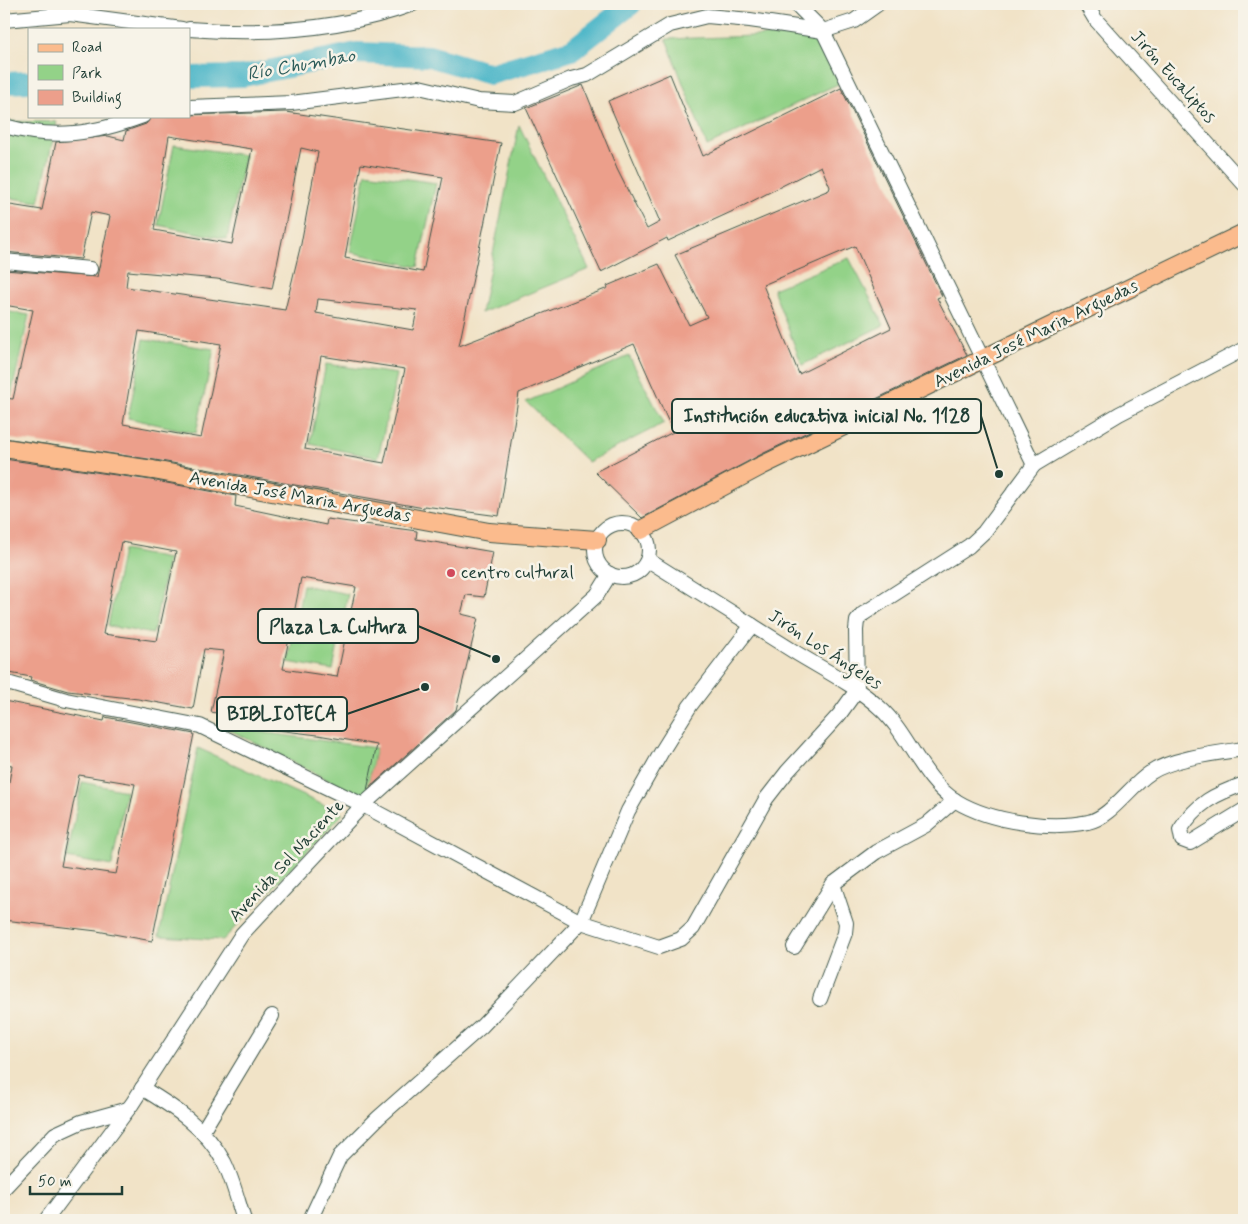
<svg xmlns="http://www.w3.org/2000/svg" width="1248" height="1224" font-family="Mynerve,sans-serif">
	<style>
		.green { fill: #93d288; stroke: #59885e }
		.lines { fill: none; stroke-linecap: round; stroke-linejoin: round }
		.river { stroke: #4bb6c8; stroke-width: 22 }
		.building { fill: #ec9f8b; fill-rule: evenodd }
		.minor-casing { stroke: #3e564a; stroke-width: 16 }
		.major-casing { stroke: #3e564a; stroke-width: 20 }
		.minor { stroke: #fff; stroke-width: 14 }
		.major { stroke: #fbbb8d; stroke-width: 18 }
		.poi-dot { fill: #d1495b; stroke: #f7f3e8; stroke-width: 2 }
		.labels { text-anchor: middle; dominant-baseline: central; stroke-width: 5; stroke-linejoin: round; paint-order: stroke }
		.street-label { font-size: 18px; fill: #1f3d34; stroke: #f7f3e8 }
		.poi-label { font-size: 18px; fill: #1f3d34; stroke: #f7f3e8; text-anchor: start }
		.water-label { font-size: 19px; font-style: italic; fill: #2a5b59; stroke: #f7f3e8 }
		.leader { fill: none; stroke: #1f3d34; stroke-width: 2 }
		.callout-dot { fill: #1f3d34; stroke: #f7f3e8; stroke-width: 2 }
		.callout { fill: #f7f3e8; stroke: #1f3d34; stroke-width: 2 }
		.callout-label { font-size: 19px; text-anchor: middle; font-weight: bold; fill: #1f3d34 }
	</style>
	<rect width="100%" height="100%" fill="#f7f3e8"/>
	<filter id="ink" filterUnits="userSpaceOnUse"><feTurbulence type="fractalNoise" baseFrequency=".02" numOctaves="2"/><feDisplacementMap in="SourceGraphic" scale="10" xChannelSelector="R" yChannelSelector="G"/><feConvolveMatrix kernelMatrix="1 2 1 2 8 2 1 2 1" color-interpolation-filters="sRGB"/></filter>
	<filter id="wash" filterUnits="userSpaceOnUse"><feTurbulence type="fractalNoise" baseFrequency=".0096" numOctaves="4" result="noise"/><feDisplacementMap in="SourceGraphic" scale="20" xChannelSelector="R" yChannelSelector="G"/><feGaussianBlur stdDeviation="1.12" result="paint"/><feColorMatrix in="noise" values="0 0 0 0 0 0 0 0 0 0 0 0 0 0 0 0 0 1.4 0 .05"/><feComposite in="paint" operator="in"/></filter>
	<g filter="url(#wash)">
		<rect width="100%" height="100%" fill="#f1e3c7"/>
		<!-- green -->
		<g class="green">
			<polygon points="815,34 840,83 707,146 666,39"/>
			<polygon points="4,121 57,122 39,202 4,197"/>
			<polygon points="519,125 589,269 481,313"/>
			<polygon points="174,145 245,155 227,239 158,225"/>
			<polygon points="366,173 436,183 418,267 350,252"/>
			<polygon points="849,258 884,325 802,365 773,289"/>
			<polygon points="4,311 29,315 11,396 4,394"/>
			<polygon points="144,339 214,349 196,433 128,418"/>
			<polygon points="629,356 664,423 588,462 526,402"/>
			<polygon points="326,364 397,374 378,458 310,444"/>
			<polygon points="123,550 168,559 153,634 108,626"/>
			<polygon points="303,585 348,594 333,670 288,662"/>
			<polygon points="224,727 376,748 365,799"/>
			<polygon points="198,748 343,814 223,940 159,936"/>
			<polygon points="82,782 126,791 112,866 67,858"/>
		</g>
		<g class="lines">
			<!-- river -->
			<g class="river">
				<polyline points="189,77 243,76 357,53 429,56 490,74 572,50 631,4"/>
				<polyline points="4,83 29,82"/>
			</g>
		</g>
		<g id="blocks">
			<!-- building -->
			<g class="building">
				<path d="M670 74 703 156 841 88 942 296 937 298 967 355 762 454 642 518 595 472 673 432 634 344 519 393 499 516 424 506V508L155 460 4 438V398L13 399 33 310 4 305V270L97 277 110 216 91 212 81 259 4 252V204L42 210 56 142 108 136 124 140 126 131 146 124 152 116 286 112 501 143 459 346 608 288 607 286 659 264 689 325 707 317 675 255 829 190 830 187 821 166 731 212 668 241 667 238 601 272 526 108 583 85 617 169 647 229 660 222 608 101ZM169 136 252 149 232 244 154 230ZM301 148 318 152 301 244 285 310 126 287 128 271 217 279 272 289ZM361 164 443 177 423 272 345 258ZM855 246 891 328 799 374 763 285ZM318 299 417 310 413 330 316 313ZM139 331 221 344 201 438 123 424ZM321 356 405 369 384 463 305 449Z"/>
				<path d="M4 459 151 480 236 496 235 506 326 525 327 519 417 531 416 539 493 552 484 597 466 595 461 614 478 618 456 710 367 790 377 745 318 735 243 726 245 718 211 712 224 651 204 649 193 709 138 699 68 691 30 680 31 677 4 672ZM121 542 176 552 157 641 103 634ZM301 578 356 587 337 677 283 669Z"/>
				<path d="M4 701 104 721 105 717 194 734 152 941 97 931 4 920V811L12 765 4 764ZM79 775 135 784 116 874 61 866Z"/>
			</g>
		</g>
	</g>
	<g filter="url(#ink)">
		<use href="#blocks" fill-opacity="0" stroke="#3e564a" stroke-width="1"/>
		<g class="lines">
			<!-- minor casing -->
			<g class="minor-casing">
				<g id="minor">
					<polyline points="796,4 823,31 1034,465"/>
					<polyline points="1086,4 1095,19 1244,184"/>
					<polyline points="4,20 70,14 182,29"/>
					<path d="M189 29C264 35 342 30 413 4"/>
					<polyline points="189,107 291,103 419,87 479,101 515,103 571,79 587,75 670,25 707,16 750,20 823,31 854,21 878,4"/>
					<path d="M4 126C55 140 94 134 143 116"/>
					<polyline points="4,261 90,269"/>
					<circle cx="622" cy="550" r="27"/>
					<path d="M648 560C698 591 748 623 798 654 826 671 856 686 880 708 910 735 921 779 956 801 991 822 1049 830 1088 822 1110 818 1131 785 1150 773 1172 758 1217 753 1244 749"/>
					<polyline points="4,682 66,700 200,726 363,805 581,922 659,947 681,939 693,928 766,799 787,772 839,715 857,690 856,630 857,621 863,614 969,546 984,532 1034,465 1119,414 1244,349"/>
					<path d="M1244 784C1215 794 1197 803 1180 830L1182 840 1190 843 1244 810"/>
					<polyline points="794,947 833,884 876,852 926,825 955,800"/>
					<polyline points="820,999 845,933 846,923 833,884"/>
					<path d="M142 1088C174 1107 206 1128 224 1162 233 1180 238 1202 244 1220"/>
					<polyline points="202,1132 272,1016"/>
					<polyline points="4,1188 55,1134 81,1122 128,1109"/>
					<polyline points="46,1220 132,1104 242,934 363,805 597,595 610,574"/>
					<polyline points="310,1220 340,1156 378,1118 482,1026 581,922 628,811 662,751 690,706 752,625"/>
				</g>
			</g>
			<!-- major casing -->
			<g class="major-casing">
				<g id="major">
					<polyline points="4,448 153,470 489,532 597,540"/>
					<polyline points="641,530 761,466 1244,233"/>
				</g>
			</g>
			<!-- minor -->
			<use href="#minor" class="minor"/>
			<!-- major -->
			<use href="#major" class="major"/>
		</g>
	</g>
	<!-- markers -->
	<circle class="poi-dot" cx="451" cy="573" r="5"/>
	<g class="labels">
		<!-- street labels -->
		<g class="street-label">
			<text transform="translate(1173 77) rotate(48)">Jirón Eucaliptos</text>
			<text transform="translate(1036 334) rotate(-26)">Avenida José Maria Arguedas</text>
			<text transform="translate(300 497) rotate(10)">Avenida José Maria Arguedas</text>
			<text transform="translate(825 650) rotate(33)">Jirón Los Ángeles</text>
			<text transform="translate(287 861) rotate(-47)">Avenida Sol Naciente</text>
		</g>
		<!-- poi labels -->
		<g class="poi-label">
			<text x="461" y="573">centro cultural</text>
		</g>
		<!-- water labels -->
		<g class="water-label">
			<text transform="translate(301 65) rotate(-10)">Río Chumbao</text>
		</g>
	</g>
	<!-- callouts -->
	<path class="leader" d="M999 474L981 416M496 659L418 626M425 687L347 714"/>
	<g class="callout-dot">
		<circle cx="999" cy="474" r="5"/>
		<circle cx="496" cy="659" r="5"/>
		<circle cx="425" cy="687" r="5"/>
	</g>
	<g class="callout">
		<rect x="672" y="399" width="309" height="34" rx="5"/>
		<rect x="258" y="609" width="160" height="34" rx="5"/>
		<rect x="217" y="697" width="130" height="34" rx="5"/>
	</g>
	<g class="callout-label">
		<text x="827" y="422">Institución educativa inicial No. 1128</text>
		<text x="338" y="633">Plaza La Cultura</text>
		<text x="282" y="720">BIBLIOTECA</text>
	</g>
	<!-- margin -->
	<rect width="1248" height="1224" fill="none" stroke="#f7f3e8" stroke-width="20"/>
	<!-- legend -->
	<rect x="28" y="28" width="162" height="90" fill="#f7f3e8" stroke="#a1aaa0"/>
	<rect x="38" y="44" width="25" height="8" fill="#fbbb8d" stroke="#a1aaa0"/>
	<text x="72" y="52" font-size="15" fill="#1f3d34">Road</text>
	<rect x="38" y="65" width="25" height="15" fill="#93d288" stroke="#a1aaa0"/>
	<text x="72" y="78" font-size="15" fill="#1f3d34">Park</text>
	<rect x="38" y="90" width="25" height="15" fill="#ec9f8b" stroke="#a1aaa0"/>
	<text x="72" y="102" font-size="15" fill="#1f3d34">Building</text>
	<!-- scale -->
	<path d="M30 1186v8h92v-8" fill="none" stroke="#1f3d34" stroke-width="2.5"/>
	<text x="38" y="1186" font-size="15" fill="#1f3d34" stroke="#f7f3e8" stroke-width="4" paint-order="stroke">50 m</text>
</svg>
